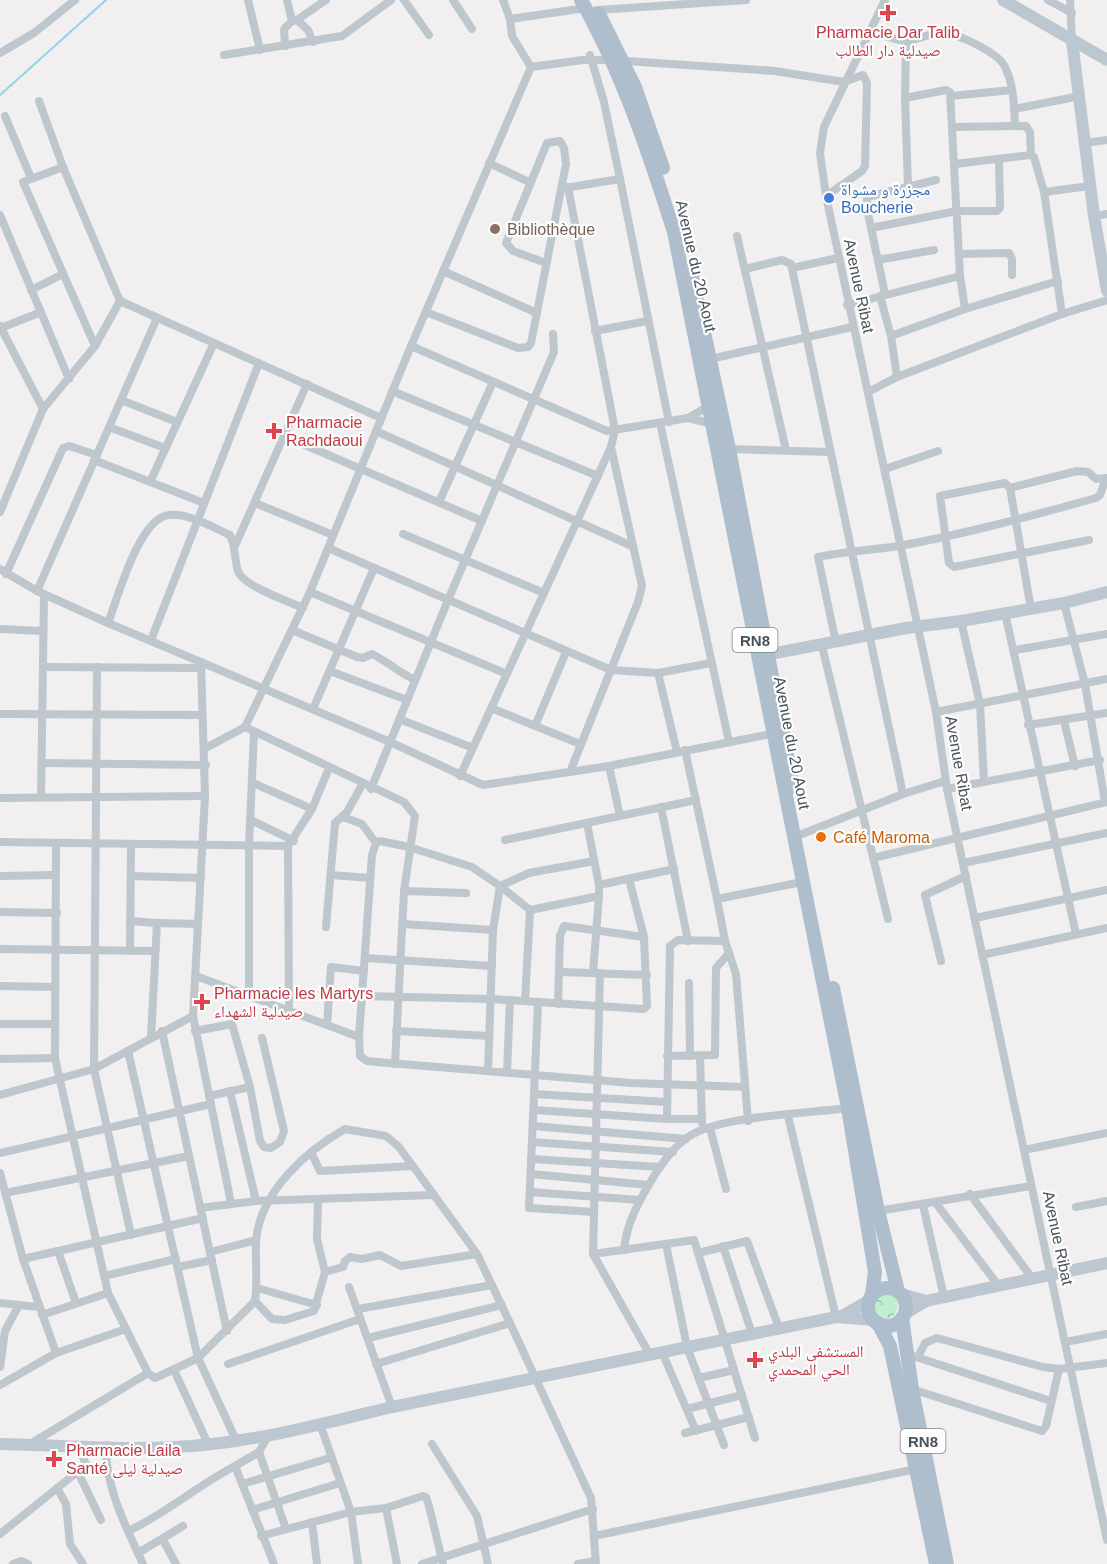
<svg xmlns="http://www.w3.org/2000/svg" width="1107" height="1564" font-family="Helvetica,'Noto Naskh Arabic',sans-serif">
	<style>
		.forest { fill: url(#forest-crowns) }
		.lines { fill: none; stroke-linecap: round; stroke-linejoin: round }
		.stream { stroke: #8dd5e9; stroke-width: 2 }
		.street { stroke: #bec6ce; stroke-width: 8 }
		.secondary { stroke: #bdc7d2; stroke-width: 12 }
		.primary { stroke: #afbecd; stroke-width: 14 }
		.health-dot { fill: #e0444e; stroke: #fff; stroke-width: 2 }
		.shop-dot { fill: #3f7fe0; stroke: #fff; stroke-width: 2 }
		.education-dot { fill: #8d6e63; stroke: #fff; stroke-width: 2 }
		.food-dot { fill: #e8710a; stroke: #fff; stroke-width: 2 }
		.labels { text-anchor: middle; dominant-baseline: central; stroke-width: 4.5; stroke-linejoin: round; paint-order: stroke }
		.shield { fill: #fff; stroke: #7f868d; stroke-width: 1.5 }
		.shield-label { font-size: 15px; font-weight: bold; fill: #48525c }
		.health-label { font-size: 16px; fill: #be3a42; stroke: #fff; text-anchor: start }
		.shop-label { font-size: 16px; fill: #366cbe; stroke: #fff; text-anchor: start }
		.education-label { font-size: 16px; fill: #785e54; stroke: #fff; text-anchor: start }
		.street-label { font-size: 16px; fill: #48525c; stroke: #fff }
		.food-label { font-size: 16px; fill: #c56008; stroke: #fff; text-anchor: start }
	</style>
	<defs>
		<pattern id="forest-crowns" width="20" height="18" patternUnits="userSpaceOnUse" patternTransform="scale(1.5)"><rect width="20" height="18" fill="#bfeed1"/><path d="M2 6a3 3 0 1 1 6 0M12 15a3 3 0 1 1 6 0" fill="none" stroke="#9dc3ad"/></pattern>
	</defs>
	<rect width="100%" height="100%" fill="#f1efef"/>
	<!-- forest -->
	<circle class="forest" cx="884" cy="1305" r="14"/>
	<g class="lines">
		<!-- stream -->
		<polyline class="stream" points="0,95 106,0"/>
		<!-- street -->
		<g class="street">
			<polyline points="248,0 260,50"/>
			<polyline points="287,0 292,21"/>
			<polyline points="404,0 429,35"/>
			<polyline points="453,0 472,29"/>
			<polyline points="503,0 510,19 512,36 531,67"/>
			<polyline points="885,0 824,127 820,153 826,196 936,712 947,789 1107,1540"/>
			<polyline points="1048,0 1072,13"/>
			<polyline points="1070,0 1072,41"/>
			<polyline points="597,10 746,0"/>
			<polyline points="510,19 586,8"/>
			<polyline points="297,20 326,0"/>
			<path d="M906 42C917 39 930 33 942 33 957 33 999 53 1005 67 1014 85 1014 106 1015 126"/>
			<polyline points="285,46 284,29 292,21 297,20 308,30 313,42"/>
			<polyline points="0,53 34,33 75,0"/>
			<polyline points="224,55 342,36 391,0"/>
			<polyline points="590,55 604,102 620,179"/>
			<polyline points="951,96 1012,90"/>
			<polyline points="905,98 908,187"/>
			<polyline points="39,101 63,167 120,301 381,418"/>
			<polyline points="1014,109 1080,96"/>
			<polyline points="5,116 31,178"/>
			<polyline points="953,127 1026,126 1030,132 1031,155"/>
			<polyline points="1085,143 1107,140"/>
			<polyline points="489,163 529,182"/>
			<polyline points="955,164 1031,155 1034,157 1044,192 1062,314"/>
			<polyline points="63,167 23,182 95,346"/>
			<polyline points="568,187 615,430 611,447 642,586 638,602 570,772"/>
			<polyline points="565,188 620,179 669,422"/>
			<polyline points="1044,192 1090,186"/>
			<polyline points="0,215 69,379"/>
			<polyline points="1094,216 1107,214"/>
			<polyline points="871,228 957,211 997,211 1000,208 999,159"/>
			<polyline points="737,236 786,450"/>
			<polyline points="959,254 1009,253 1012,259 1012,275"/>
			<polyline points="878,260 934,250"/>
			<polyline points="792,268 838,258"/>
			<polyline points="745,269 782,260 791,264 903,794"/>
			<polyline points="443,271 537,313"/>
			<polyline points="960,276 965,309"/>
			<polyline points="31,290 63,274"/>
			<polyline points="885,294 867,209 867,197 936,180"/>
			<polyline points="880,296 891,336 897,377"/>
			<polyline points="847,305 960,276 950,92 946,90 905,98 906,42 870,32"/>
			<polyline points="426,312 518,348 528,347 531,343 566,164 564,148 560,141 547,143 506,243 513,251 546,263"/>
			<polyline points="0,326 43,409"/>
			<polyline points="1,328 41,312"/>
			<polyline points="595,331 647,321"/>
			<polyline points="891,336 965,309 1058,281"/>
			<polyline points="411,346 607,431 688,418 709,406"/>
			<polyline points="710,359 852,327"/>
			<polyline points="392,391 598,476"/>
			<polyline points="868,392 897,377 1062,314 1107,300"/>
			<polyline points="121,400 177,422"/>
			<polyline points="688,418 713,424"/>
			<polyline points="660,423 729,742"/>
			<polyline points="109,427 165,448"/>
			<polyline points="376,431 632,546"/>
			<polyline points="284,436 482,521"/>
			<polyline points="729,449 829,452"/>
			<polyline points="94,460 204,503"/>
			<polyline points="885,469 938,451"/>
			<polyline points="150,482 214,343"/>
			<polyline points="1010,488 1077,471 1088,472 1096,479 1107,478"/>
			<polyline points="439,502 493,382"/>
			<polyline points="255,503 333,535"/>
			<polyline points="0,512 43,409 95,346 120,301"/>
			<polyline points="403,534 544,593"/>
			<polyline points="235,546 307,384"/>
			<polyline points="328,548 611,670 658,673 711,663"/>
			<polyline points="0,569 37,591 108,623 390,742 483,785 609,766 776,733"/>
			<polyline points="6,574 63,448 69,446 97,455"/>
			<polyline points="37,591 157,318"/>
			<polyline points="310,592 507,674"/>
			<polyline points="1064,603 1085,684 1105,802"/>
			<polyline points="1031,609 1010,488 1005,483 940,496 949,563 954,567 1089,540"/>
			<polyline points="1005,613 1076,934"/>
			<polyline points="961,621 980,704 984,781"/>
			<path d="M108 623C118 597 139 518 169 515 189 513 212 527 230 535 236 547 234 559 238 571 243 586 288 601 303 608"/>
			<polyline points="0,629 43,631"/>
			<path d="M292 630 357 657 363 658 372 654C388 662 398 672 415 680"/>
			<polyline points="151,640 259,363"/>
			<path d="M836 643 818 557C845 551 872 550 899 546 965 534 1031 516 1096 498L1100 495 1106 478"/>
			<polyline points="822,646 888,919"/>
			<polyline points="1015,650 1107,634"/>
			<polyline points="43,667 201,668"/>
			<polyline points="97,667 94,1069 131,1235"/>
			<polyline points="330,671 407,700"/>
			<polyline points="658,673 677,752"/>
			<polyline points="491,708 580,744"/>
			<polyline points="313,709 374,568"/>
			<polyline points="936,712 1107,679"/>
			<polyline points="0,714 202,715"/>
			<polyline points="399,719 473,748"/>
			<polyline points="1064,721 1075,766"/>
			<polyline points="1028,725 1107,713"/>
			<polyline points="535,726 566,652"/>
			<polyline points="245,727 404,802 415,816 404,891 395,1064"/>
			<polyline points="204,749 245,727 310,592 411,346 531,67 583,60 611,60 775,71 844,82 863,75 867,83 865,166 862,171 826,196"/>
			<polyline points="685,750 717,899"/>
			<polyline points="42,763 206,765"/>
			<polyline points="609,766 620,816"/>
			<polyline points="460,776 611,447"/>
			<polyline points="253,783 312,809"/>
			<polyline points="371,789 448,600 554,352 553,334"/>
			<polyline points="947,789 1100,760"/>
			<polyline points="41,797 44,594"/>
			<polyline points="0,798 205,796"/>
			<polyline points="661,807 688,941"/>
			<polyline points="343,817 362,824 376,843"/>
			<polyline points="251,820 294,841"/>
			<polyline points="802,834 903,794 945,781"/>
			<polyline points="505,840 696,800"/>
			<polyline points="0,842 288,846"/>
			<path d="M56 843 55 1058 108 1293 148 1373 155 1378 198 1358 255 1301C258 1281 255 1261 256 1241 260 1192 306 1151 345 1129L386 1136 399 1147 477 1254 510 1323 591 1498 596 1564"/>
			<polyline points="873,858 1107,802"/>
			<polyline points="963,863 1107,833"/>
			<polyline points="331,875 370,878"/>
			<polyline points="0,876 55,875"/>
			<polyline points="131,876 201,878"/>
			<polyline points="599,885 674,869"/>
			<polyline points="404,891 466,893"/>
			<polyline points="530,910 599,896 599,885 587,823"/>
			<polyline points="530,910 500,886 529,873 594,861"/>
			<polyline points="0,912 57,913"/>
			<polyline points="975,918 1107,890"/>
			<polyline points="130,921 157,923"/>
			<polyline points="403,924 493,930"/>
			<polyline points="326,927 335,823 347,812 362,785"/>
			<polyline points="0,949 155,951"/>
			<polyline points="130,951 131,844"/>
			<polyline points="982,955 1107,928"/>
			<polyline points="365,958 492,966"/>
			<polyline points="941,961 925,895 966,876"/>
			<polyline points="560,972 647,975"/>
			<polyline points="593,973 599,896"/>
			<polyline points="600,973 593,1254 650,1355"/>
			<polyline points="196,976 359,1037"/>
			<polyline points="689,983 690,1056"/>
			<polyline points="0,986 55,987"/>
			<polyline points="249,996 249,845 254,732"/>
			<polyline points="362,996 491,999 644,1009 647,1006 644,937"/>
			<polyline points="525,1001 530,910"/>
			<polyline points="538,1003 529,1208 594,1212"/>
			<polyline points="558,1004 560,936 564,926 644,937 629,879"/>
			<polyline points="289,1011 288,846 312,809 329,768"/>
			<polyline points="193,1016 231,1203"/>
			<polyline points="0,1024 55,1024"/>
			<polyline points="327,1025 331,967 364,971"/>
			<polyline points="162,1031 227,1331"/>
			<polyline points="195,1031 232,1024 250,1087 260,1141 264,1147 271,1148 280,1142 284,1131 262,1038"/>
			<polyline points="396,1031 489,1036"/>
			<polyline points="151,1037 157,923 198,924"/>
			<polyline points="128,1051 198,1358 236,1440"/>
			<polyline points="667,1056 715,1055 716,968 729,953"/>
			<polyline points="700,1056 702,1123"/>
			<polyline points="0,1059 55,1058"/>
			<polyline points="488,1071 493,930 500,886 472,867 409,847 380,841 376,843 372,855 359,1037 360,1056 367,1061 377,1062 631,1083 745,1087"/>
			<polyline points="507,1072 510,1000"/>
			<polyline points="230,1091 256,1201"/>
			<polyline points="534,1094 667,1102"/>
			<polyline points="0,1095 94,1069 193,1016 205,796 201,662"/>
			<polyline points="209,1096 250,1087"/>
			<polyline points="534,1110 667,1119 702,1119"/>
			<polyline points="788,1116 836,1317"/>
			<polyline points="667,1119 670,946 678,940 725,941"/>
			<polyline points="748,1121 736,974 725,941 717,899 802,882"/>
			<polyline points="533,1126 686,1139"/>
			<polyline points="710,1128 726,1189"/>
			<polyline points="532,1142 673,1152"/>
			<polyline points="1024,1150 1107,1133"/>
			<polyline points="311,1152 320,1171 413,1166"/>
			<polyline points="0,1153 211,1104"/>
			<polyline points="531,1159 660,1167"/>
			<polyline points="0,1173 23,1259 56,1353"/>
			<polyline points="531,1174 649,1185"/>
			<polyline points="530,1192 640,1200"/>
			<polyline points="5,1193 189,1156"/>
			<polyline points="970,1194 1032,1278"/>
			<polyline points="935,1202 998,1285"/>
			<polyline points="923,1205 944,1297"/>
			<polyline points="1076,1207 1107,1201"/>
			<polyline points="200,1208 256,1201 434,1195"/>
			<polyline points="878,1211 1031,1186"/>
			<polyline points="666,1244 687,1347 724,1445"/>
			<polyline points="723,1246 752,1334"/>
			<path d="M624 1250C626 1226 637 1205 648 1186 659 1167 674 1144 693 1134 725 1116 809 1113 848 1108"/>
			<polyline points="58,1251 76,1303"/>
			<polyline points="210,1252 256,1240"/>
			<polyline points="698,1253 747,1241 779,1328"/>
			<polyline points="593,1254 694,1240 755,1438"/>
			<polyline points="23,1259 203,1218"/>
			<polyline points="178,1267 212,1260"/>
			<polyline points="325,1272 343,1267 345,1261 350,1257 362,1259 380,1255 401,1266 477,1254"/>
			<polyline points="104,1276 176,1259"/>
			<polyline points="349,1287 392,1407"/>
			<polyline points="257,1288 317,1305"/>
			<polyline points="255,1301 272,1319 285,1320 314,1311 325,1272 317,1239 318,1200"/>
			<polyline points="0,1303 38,1307"/>
			<polyline points="358,1309 492,1285"/>
			<polyline points="42,1315 108,1293"/>
			<polyline points="368,1338 502,1305"/>
			<polyline points="1065,1342 1107,1334"/>
			<polyline points="662,1352 696,1431"/>
			<polyline points="913,1356 1051,1401"/>
			<polyline points="918,1357 925,1343 937,1338 1043,1367 1059,1369 1107,1363"/>
			<polyline points="228,1364 360,1319"/>
			<polyline points="376,1364 510,1323"/>
			<polyline points="0,1367 5,1331 19,1305"/>
			<polyline points="174,1370 208,1444"/>
			<polyline points="699,1378 734,1370"/>
			<polyline points="0,1385 56,1353 126,1329"/>
			<polyline points="912,1389 1042,1431 1046,1426 1059,1369"/>
			<polyline points="687,1409 742,1395"/>
			<polyline points="320,1424 351,1512 358,1564"/>
			<polyline points="685,1433 749,1417"/>
			<polyline points="269,1434 259,1452 235,1466 274,1564"/>
			<polyline points="30,1444 148,1373"/>
			<polyline points="432,1444 477,1516 488,1564"/>
			<path d="M106 1445C105 1487 126 1527 143 1564"/>
			<polyline points="259,1452 286,1529"/>
			<polyline points="78,1472 101,1520"/>
			<polyline points="242,1484 330,1458"/>
			<polyline points="57,1488 66,1504 70,1544 83,1564"/>
			<polyline points="386,1508 397,1564"/>
			<polyline points="252,1510 340,1483"/>
			<polyline points="312,1522 317,1564"/>
			<path d="M128 1531C166 1514 198 1485 235 1466"/>
			<polyline points="0,1534 86,1465 79,1446"/>
			<polyline points="261,1536 351,1512 386,1508 423,1496 426,1497 429,1506 443,1564"/>
			<polyline points="594,1536 916,1469"/>
			<polyline points="163,1540 176,1564"/>
			<polyline points="138,1553 183,1526"/>
			<polyline points="13,1564 21,1561 28,1564"/>
			<polyline points="422,1564 593,1509"/>
			<polyline points="578,1564 595,1561"/>
		</g>
		<!-- secondary -->
		<g class="secondary">
			<polyline points="1003,0 1107,60"/>
			<polyline points="1072,41 1094,216 1107,291"/>
			<polyline points="760,656 906,628 961,621 1064,603 1107,592"/>
			<polyline points="901,1294 926,1301"/>
			<polyline points="904,1314 926,1301 1107,1263"/>
			<polyline points="842,1316 870,1300"/>
			<path d="M0 1444C63 1445 128 1451 191 1446 259 1441 326 1423 392 1407L836 1317 874 1320"/>
		</g>
		<!-- primary -->
		<g class="primary">
			<path d="M581 0C622 72 649 153 674 232L848 1108 875 1272 872 1295"/>
			<polyline points="599,14 635,87 663,168"/>
			<polyline points="690,267 729,449 793,787"/>
			<polyline points="833,988 878,1211 898,1291"/>
			<circle cx="887" cy="1307" r="19"/>
			<polyline points="902,1318 912,1389 947,1564"/>
			<polyline points="878,1323 890,1346 936,1564"/>
		</g>
	</g>
	<!-- markers -->
	<g class="health-dot">
		<path d="M885 4h6v6h6v6h-6v6h-6v-6h-6v-6h6z"/>
		<path d="M271 422h6v6h6v6h-6v6h-6v-6h-6v-6h6z"/>
		<path d="M199 993h6v6h6v6h-6v6h-6v-6h-6v-6h6z"/>
		<path d="M752 1351h6v6h6v6h-6v6h-6v-6h-6v-6h6z"/>
		<path d="M51 1450h6v6h6v6h-6v6h-6v-6h-6v-6h6z"/>
	</g>
	<circle class="shop-dot" cx="829" cy="198" r="6"/>
	<circle class="education-dot" cx="495" cy="229" r="6"/>
	<circle class="food-dot" cx="821" cy="837" r="6"/>
	<g class="labels">
		<!-- shield labels -->
		<g class="shield">
			<rect x="732.5" y="628" width="45" height="24" rx="4.5"/>
			<rect x="900.5" y="1429" width="45" height="24" rx="4.5"/>
		</g>
		<g class="shield-label">
			<text x="755" y="640">RN8</text>
			<text x="923" y="1441">RN8</text>
		</g>
		<!-- health labels -->
		<g class="health-label">
			<text x="888" y="32" text-anchor="middle">Pharmacie Dar Talib<tspan x="888" dy="18">صيدلية دار الطالب</tspan></text>
			<text x="286" y="422">Pharmacie<tspan x="286" dy="18">Rachdaoui</tspan></text>
			<text x="214" y="993">Pharmacie les Martyrs<tspan x="214" dy="18">صيدلية الشهداء</tspan></text>
			<text x="768" y="1351">المستشفى البلدي<tspan x="768" dy="18">الحي المحمدي</tspan></text>
			<text x="66" y="1450">Pharmacie Laila<tspan x="66" dy="18">Santé صيدلية ليلى</tspan></text>
		</g>
		<!-- shop labels -->
		<g class="shop-label">
			<text x="841" y="189">مجزرة و مشواة<tspan x="841" dy="18">Boucherie</tspan></text>
		</g>
		<!-- education labels -->
		<g class="education-label">
			<text x="507" y="229">Bibliothèque</text>
		</g>
		<!-- street labels -->
		<g class="street-label">
			<text transform="translate(696 266) rotate(77)">Avenue du 20 Aout</text>
			<text transform="translate(859 286) rotate(78)">Avenue Ribat</text>
			<text transform="translate(792 743) rotate(79)">Avenue du 20 Aout</text>
			<text transform="translate(959 763) rotate(80)">Avenue Ribat</text>
			<text transform="translate(1058 1238) rotate(78)">Avenue Ribat</text>
		</g>
		<!-- food labels -->
		<g class="food-label">
			<text x="833" y="837">Café Maroma</text>
		</g>
	</g>
</svg>
